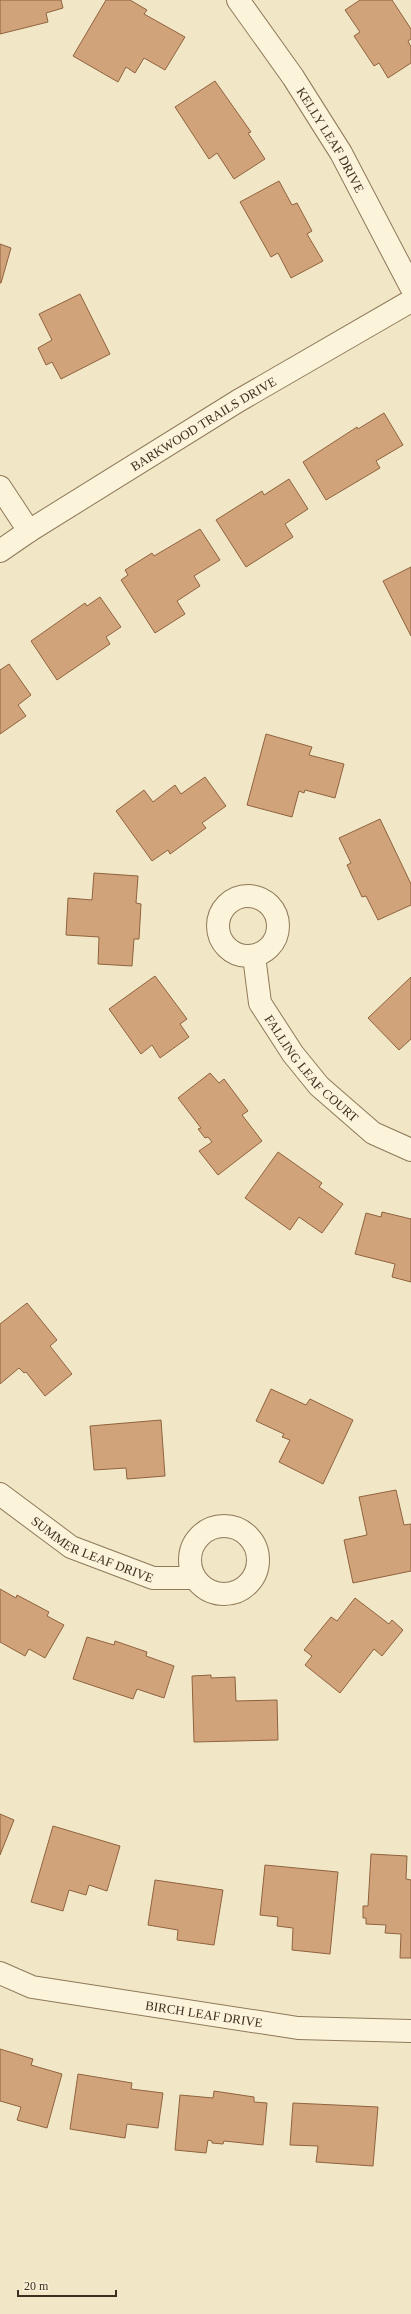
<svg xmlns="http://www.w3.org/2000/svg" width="411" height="2314" font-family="Georgia,serif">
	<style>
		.building { fill: #d1a37a; stroke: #8f633f }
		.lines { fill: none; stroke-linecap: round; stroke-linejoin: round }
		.minor-casing { stroke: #8e795a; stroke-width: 24 }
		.minor { stroke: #fbf3da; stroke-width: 22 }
		.labels { text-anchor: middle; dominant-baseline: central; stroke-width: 4; stroke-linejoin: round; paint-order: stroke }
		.street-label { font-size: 13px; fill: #3d2f1f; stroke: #f8f0d6 }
	</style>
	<rect width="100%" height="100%" fill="#f1e7c6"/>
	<!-- building -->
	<g class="building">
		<polygon points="0,0 61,0 63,8 46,13 48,22 0,34"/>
		<polygon points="106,0 130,0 147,10 144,14 185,37 165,70 144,58 135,73 126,67 118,82 73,56"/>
		<polygon points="360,0 392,0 411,29 411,39 408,41 411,47 411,63 388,78 379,63 374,66 354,36 360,32 345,10"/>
		<polygon points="215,81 251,132 248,133 265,159 234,179 217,153 209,159 175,107"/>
		<polygon points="279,181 292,205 297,203 312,231 307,234 323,261 291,278 278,253 271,257 240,202"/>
		<polygon points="0,244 11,248 1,283 0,283"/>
		<polygon points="80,294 110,354 61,379 52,362 46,365 38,348 52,340 39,314"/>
		<polygon points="384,413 403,445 376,461 380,468 326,500 303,462 357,427 358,429"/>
		<polygon points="289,479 308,509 285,524 293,537 246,567 216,520 262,491 264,495"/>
		<polygon points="200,529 220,560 194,576 200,586 177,601 185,614 155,633 121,580 128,575 125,570 152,553 154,556"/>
		<polygon points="411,567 411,636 383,581"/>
		<polygon points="100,597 121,627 106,637 110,644 57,680 31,641 85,603 87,606"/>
		<polygon points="9,664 31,695 18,705 26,716 0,734 0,670"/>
		<polygon points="266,734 312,747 309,755 344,764 335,798 305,790 304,793 299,791 292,817 247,805"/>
		<polygon points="205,777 226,806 202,823 206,828 170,854 168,850 152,861 116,811 144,790 153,802 175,785 181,794"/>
		<polygon points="380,819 411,884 411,905 378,920 366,896 362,897 347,865 351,863 339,838"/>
		<polygon points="94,873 138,876 136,903 141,904 139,939 134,939 132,966 98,964 99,937 66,935 68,898 92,900"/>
		<polygon points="155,976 187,1019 180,1024 189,1037 160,1058 152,1045 141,1054 109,1009"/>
		<polygon points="411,977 411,1039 399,1050 368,1018"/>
		<polygon points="210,1073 219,1083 224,1079 248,1111 242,1115 262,1141 218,1175 199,1151 212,1142 208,1137 205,1138 198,1129 201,1128 178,1098"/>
		<polygon points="278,1152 322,1183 319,1187 343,1204 322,1233 299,1217 290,1230 245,1198"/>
		<polygon points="382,1212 411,1219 411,1282 392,1277 395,1264 355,1254 366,1213 381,1217"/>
		<polygon points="27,1303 57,1340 50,1346 72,1374 45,1396 26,1372 24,1373 19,1368 0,1384 0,1324"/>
		<polygon points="271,1389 306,1405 310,1399 353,1420 323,1484 279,1462 290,1440 282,1437 284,1434 256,1421"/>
		<polygon points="161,1420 165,1476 127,1479 126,1468 94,1470 90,1426"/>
		<polygon points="396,1490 404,1525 411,1524 411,1571 353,1583 344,1540 367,1535 359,1497"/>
		<polygon points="0,1589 16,1598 17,1595 49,1612 47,1616 64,1625 45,1658 29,1649 25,1656 0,1642"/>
		<polygon points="355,1598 389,1624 392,1620 403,1630 382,1656 374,1649 340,1693 305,1665 312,1656 304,1650 331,1617 337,1621"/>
		<polygon points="87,1637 114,1645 115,1641 147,1652 146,1656 174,1666 164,1698 137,1689 133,1699 73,1679"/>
		<polygon points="211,1675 211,1678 235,1677 236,1701 277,1700 278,1740 194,1742 192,1676"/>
		<polygon points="0,1814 14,1820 0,1855"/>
		<polygon points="53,1826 120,1846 107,1891 89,1885 86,1895 69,1890 63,1911 31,1902"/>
		<polygon points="371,1854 407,1856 406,1879 411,1880 411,1958 400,1958 401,1934 385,1933 386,1925 366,1924 366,1918 363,1918 363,1906 368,1906"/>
		<polygon points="265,1865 338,1872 330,1954 292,1950 293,1928 277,1926 278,1917 260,1915"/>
		<polygon points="155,1880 223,1890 214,1945 177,1940 178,1930 148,1925"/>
		<polygon points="0,2049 33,2059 31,2065 62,2074 47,2128 17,2120 21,2107 0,2101"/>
		<polygon points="78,2074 132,2083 131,2089 163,2093 158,2128 127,2124 125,2138 70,2129"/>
		<polygon points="214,2091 254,2097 254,2102 267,2103 263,2145 224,2141 223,2144 212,2143 212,2141 208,2140 206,2153 175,2150 180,2095 213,2098"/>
		<polygon points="293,2103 378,2107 373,2166 316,2162 318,2146 290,2145"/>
	</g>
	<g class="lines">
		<!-- minor casing -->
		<g class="minor-casing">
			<g id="minor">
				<path id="s1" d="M238 0 293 77 341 153 411 287"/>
				<polyline points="0,487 29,531"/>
				<path id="s2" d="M0 551 29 531 238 401 411 301"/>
				<circle cx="248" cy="926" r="30"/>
				<path id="s3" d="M254 956 260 1003 293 1054 319 1086 373 1133 411 1150"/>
				<path id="s4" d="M0 1494 71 1547 153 1578H194"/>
				<circle cx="224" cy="1560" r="34"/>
				<path id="s5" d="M0 1973 32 1987 298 2028 411 2031"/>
			</g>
		</g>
		<!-- minor -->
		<use href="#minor" class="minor"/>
	</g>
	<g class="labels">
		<!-- street labels -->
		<g class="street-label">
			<text stroke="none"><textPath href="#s1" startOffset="168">KELLY LEAF DRIVE</textPath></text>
			<text stroke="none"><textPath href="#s2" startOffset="240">BARKWOOD TRAILS DRIVE</textPath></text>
			<text stroke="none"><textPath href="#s3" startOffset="131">FALLING LEAF COURT</textPath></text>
			<text stroke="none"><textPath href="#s4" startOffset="109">SUMMER LEAF DRIVE</textPath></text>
			<text stroke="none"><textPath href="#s5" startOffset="209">BIRCH LEAF DRIVE</textPath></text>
		</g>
	</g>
	<!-- scale -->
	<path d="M18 2290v6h98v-6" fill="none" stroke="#3d2f1f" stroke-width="2"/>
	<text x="24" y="2290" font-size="12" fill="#3d2f1f" stroke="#f8f0d6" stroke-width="3" paint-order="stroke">20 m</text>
</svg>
